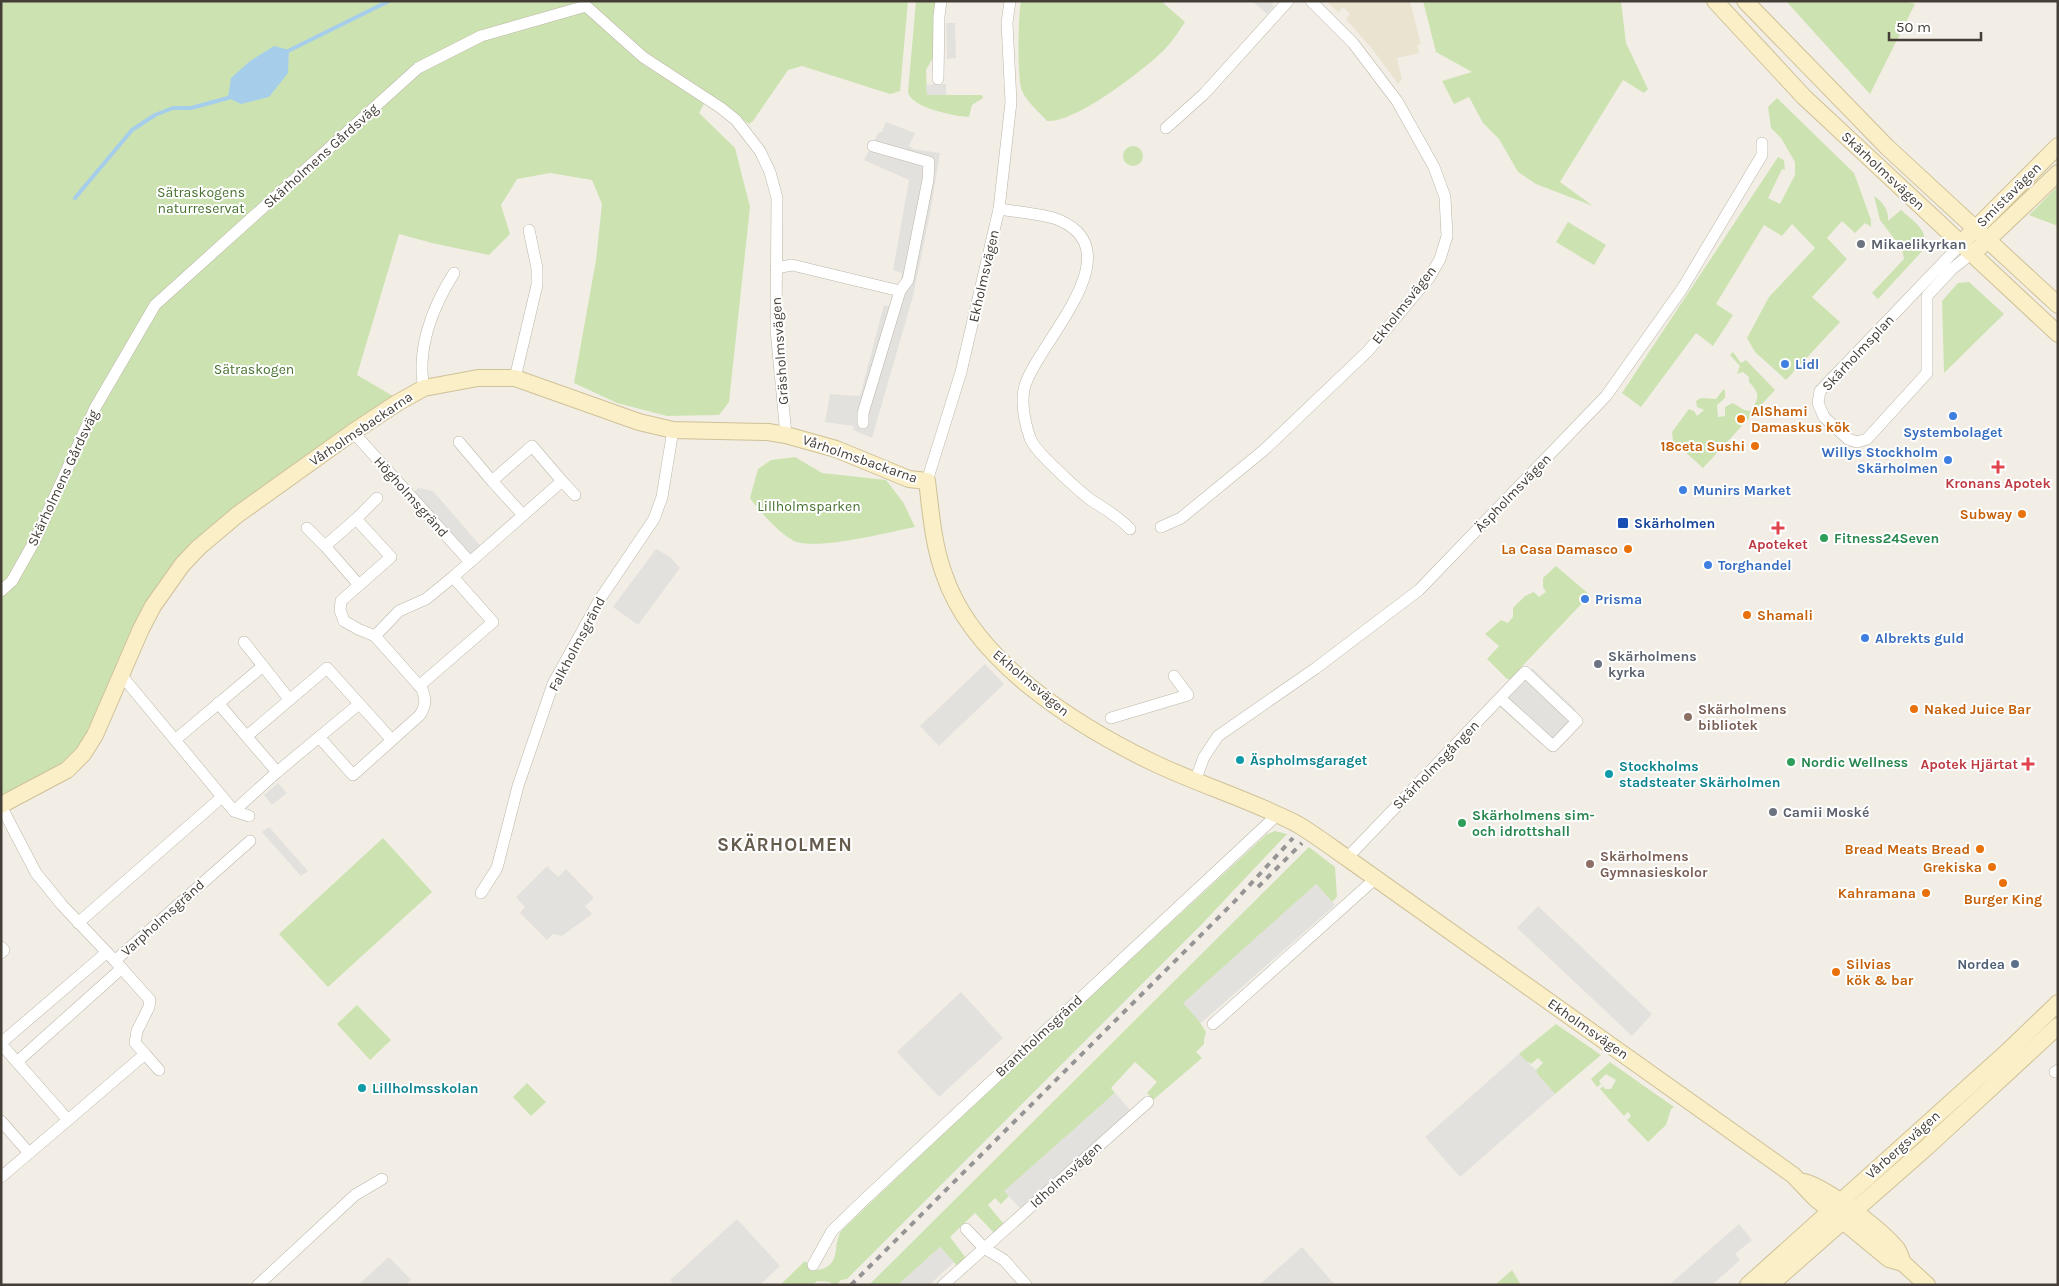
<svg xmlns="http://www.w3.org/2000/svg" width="2059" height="1286" font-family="Karla,sans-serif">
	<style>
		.education { fill: #eae3d0 }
		.green { fill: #cce3b1 }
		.parking { fill: #e3e1de }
		.water { fill: #a6ceeb }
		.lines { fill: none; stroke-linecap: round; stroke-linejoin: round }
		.stream { stroke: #a6ceeb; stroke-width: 4 }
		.street-casing { stroke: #bcb6a9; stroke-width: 12 }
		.secondary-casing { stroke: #cfc198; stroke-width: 18 }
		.street { stroke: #fff; stroke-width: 11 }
		.secondary { stroke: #fbefc7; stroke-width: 16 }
		.rail { stroke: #959595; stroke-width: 4; stroke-dasharray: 6 6; stroke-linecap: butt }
		.worship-dot { fill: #6b7280; stroke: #fff; stroke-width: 2 }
		.shop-dot { fill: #3f7fe0; stroke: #fff; stroke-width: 2 }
		.food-dot { fill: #e8710a; stroke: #fff; stroke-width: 2 }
		.health-dot { fill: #e0444e; stroke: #fff; stroke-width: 2 }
		.transit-dot { fill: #1a4fb4; stroke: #fff; stroke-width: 2 }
		.leisure-dot { fill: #2e9e5b; stroke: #fff; stroke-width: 2 }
		.education-dot { fill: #8d6e63; stroke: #fff; stroke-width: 2 }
		.culture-dot { fill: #0f9aa8; stroke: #fff; stroke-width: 2 }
		.service-dot { fill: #5c6f8a; stroke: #fff; stroke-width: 2 }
		.labels { text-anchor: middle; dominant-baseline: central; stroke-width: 4; stroke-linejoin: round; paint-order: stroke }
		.street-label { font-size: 14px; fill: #443e36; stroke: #fff }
		.park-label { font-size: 14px; fill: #46712d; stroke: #fff }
		.worship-label { font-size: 14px; font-weight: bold; fill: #5b616d; stroke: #fff; text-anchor: start }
		.shop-label { font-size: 14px; font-weight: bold; fill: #366cbe; stroke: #fff; text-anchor: start }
		.food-label { font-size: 14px; font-weight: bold; fill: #c56008; stroke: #fff; text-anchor: end }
		.health-label { font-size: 14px; font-weight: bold; fill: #be3a42; stroke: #fff }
		.transit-label { font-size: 14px; font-weight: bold; fill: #164399; stroke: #fff; text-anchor: start }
		.leisure-label { font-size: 14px; font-weight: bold; fill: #27864d; stroke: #fff; text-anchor: start }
		.education-label { font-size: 14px; font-weight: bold; fill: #785e54; stroke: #fff; text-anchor: start }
		.culture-label { font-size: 14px; font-weight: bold; fill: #0d838f; stroke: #fff; text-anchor: start }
		.service-label { font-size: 14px; font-weight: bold; fill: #4e5e75; stroke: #fff; text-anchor: end }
		.district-label { font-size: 19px; font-weight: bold; letter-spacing: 1px; fill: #665c4e; stroke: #fff }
	</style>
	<rect width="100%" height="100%" fill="#f2eee6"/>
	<!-- education -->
	<polygon class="education" points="1327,1 1410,1 1421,44 1417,45 1419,53 1397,58 1402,79 1398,84 1373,50 1346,19 1350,14 1343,7 1338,12"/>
	<!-- green -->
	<g class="green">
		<polygon points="1,1 908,1 900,91 890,94 802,66 788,70 753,121 749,124 709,94 699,113 735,148 750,207 729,402 719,415 667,416 617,403 574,383 596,260 602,204 592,180 550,173 517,179 501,205 510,234 489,255 432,243 399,234 357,375 393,396 215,523 178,560 82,744 60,765 1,795"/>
		<path d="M916 1H935L933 31 934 56 926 70 927 95H982L983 98 972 105 969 117C953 116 912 108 908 92Z"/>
		<path d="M1021 1H1161L1185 22C1179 31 1172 42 1164 50 1144 70 1074 124 1047 121 1039 112 1027 102 1022 91 1017 78 1018 16 1021 1Z"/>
		<polygon points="1423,1 1621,1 1626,43 1648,89 1644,93 1623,80 1560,182 1593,206 1536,184 1518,172 1499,139 1483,123 1469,97 1454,104 1442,81 1472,72 1436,52"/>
		<polygon points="1786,1 1904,1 1915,4 1870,94"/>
		<polygon points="1777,98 1854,173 1871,220 1871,227 1865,223 1855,233 1842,221 1827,238 1847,259 1812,297 1840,322 1786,380 1755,352 1747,338 1769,297 1815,248 1792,224 1782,236 1764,225 1716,304 1733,315 1713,346 1696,333 1641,407 1622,393 1778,157 1784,160 1785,170 1782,169 1768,198 1780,204 1795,175 1795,162 1781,138 1771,128 1768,107"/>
		<circle cx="1133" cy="156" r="10"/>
		<polygon points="2058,186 2058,226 2029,215"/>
		<path d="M1874 196C1883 202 1889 210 1888 221L1901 210C1913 221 1928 229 1925 248L1878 299 1872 293 1904 259 1902 249 1880 220Z"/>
		<polygon points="1568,222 1606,245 1594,265 1556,242"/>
		<polygon points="1969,282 2004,314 1944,373 1942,301 1958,283"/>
		<path d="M1733 352 1741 363 1746 360 1775 390 1703 468 1673 441 1672 432 1689 409 1694 411 1697 416 1704 410 1697 407 1696 401 1701 398 1716 399 1723 390H1725V398L1717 405 1718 417 1725 416V407L1733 403 1744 410 1750 411C1760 399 1760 393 1749 382V377L1743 372 1737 374 1740 366 1730 355Z"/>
		<path d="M795 457 822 473 886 480 903 502 915 527C889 532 817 551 794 541 780 534 759 511 750 498L758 469 771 460Z"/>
		<polygon points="1556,566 1590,595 1510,679 1507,679 1487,659 1499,646 1485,634 1501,620 1508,623 1513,617 1513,608 1525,596 1534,592 1539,597 1546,592 1543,587 1543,578"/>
		<path d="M1275 831 1287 834 1201 925 847 1279 841 1280 836 1285H833L830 1282 817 1281 813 1285H780L805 1261 810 1266 818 1270C843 1265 831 1245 842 1230L988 1091 1267 834Z"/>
		<polygon points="383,838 432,892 328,987 279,934"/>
		<polygon points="1309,847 1335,867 1337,897 1332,902 1316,884 1199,1021 1206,1032 1204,1039 1204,1044 1196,1052 1202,1058 1153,1100 1147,1093 1157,1082 1135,1062 1111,1088 1115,1093 1005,1191 1009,1196 1001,1204 995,1198 988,1205 1004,1224 994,1233 975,1213 950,1237 966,1258 957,1266 940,1247 898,1285 869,1285"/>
		<polygon points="357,1005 391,1040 370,1060 337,1024"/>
		<polygon points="1556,1024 1601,1055 1555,1094 1537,1074 1536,1070 1543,1063 1538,1058 1531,1064 1529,1062 1528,1064 1519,1054"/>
		<polygon points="1610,1062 1674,1107 1671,1109 1666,1125 1648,1142 1627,1120 1631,1116 1628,1112 1624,1116 1600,1089 1603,1086 1605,1089 1611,1089 1616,1080 1606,1074 1599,1081 1601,1084 1597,1087 1591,1079"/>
		<polygon points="527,1083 546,1102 531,1116 513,1097"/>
		<polygon points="1512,1270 1521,1285 1495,1285"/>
	</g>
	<!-- parking -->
	<g class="parking">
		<polygon points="1252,1 1275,1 1272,4 1274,6 1267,14"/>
		<polygon points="946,23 955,23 956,58 947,59"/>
		<polygon points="946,84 946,95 927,95 926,85"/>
		<polygon points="886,122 915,133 909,146 913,149 940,153 930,214 913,296 872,438 853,430 854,426 825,422 830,394 860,396 884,305 895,308 900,291 902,273 893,270 909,180 864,160 879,132 882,132"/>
		<polygon points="418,488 433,491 484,550 470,562 410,496"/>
		<polygon points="656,549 670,557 680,568 638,625 613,607"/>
		<polygon points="985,664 1004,684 939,746 920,726"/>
		<polygon points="1521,669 1533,669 1575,709 1579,721 1553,748 1541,744 1492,700"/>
		<polygon points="278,783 287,793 272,805 264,795"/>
		<polygon points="269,827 308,871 301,876 262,832"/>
		<polygon points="547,866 558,877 566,869 594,898 585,906 592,914 562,936 553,934 547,940 520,913 525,907 516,897"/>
		<polygon points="1316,884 1335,905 1201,1023 1183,1003"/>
		<polygon points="1538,906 1652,1014 1632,1036 1517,928"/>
		<polygon points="961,992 1003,1038 939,1097 897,1052"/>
		<polygon points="1519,1054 1537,1071 1537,1074 1555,1094 1460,1177 1425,1137"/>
		<polygon points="1115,1093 1131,1111 1020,1208 1004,1191"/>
		<polygon points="737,1219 780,1266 760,1285 675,1285 670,1280"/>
		<polygon points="1739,1224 1752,1240 1735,1254 1740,1260 1712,1285 1669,1285"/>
		<polygon points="940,1247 954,1262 929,1285 898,1285"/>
		<polygon points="1302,1247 1335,1285 1259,1285"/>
		<polygon points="389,1257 411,1280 406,1285 358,1285"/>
	</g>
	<!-- water -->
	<polygon class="water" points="274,46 289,50 288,73 269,97 241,104 228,98 231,78 250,61"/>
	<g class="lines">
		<!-- stream -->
		<g class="stream">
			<polyline points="286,52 389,1"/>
			<polyline points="75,198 132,130 155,115 173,108 191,108 228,98 231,95"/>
		</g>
		<!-- street casing -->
		<g class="street-casing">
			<g id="street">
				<polyline points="938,79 939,16 941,1"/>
				<polyline points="1166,128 1204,94 1288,1"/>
				<path d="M999 209C1016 212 1044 214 1059 220 1136 253 1034 346 1024 389 1021 405 1025 423 1030 438 1033 445 1040 453 1046 459 1060 473 1075 488 1091 500 1105 509 1118 516 1130 529"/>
				<polyline points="1961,244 1820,391 1818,403 1824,417 1848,439 1857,442 1867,439 1927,373 1927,296 1952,269 1971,254"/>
				<polyline points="776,268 792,265 900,291"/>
				<polyline points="515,378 537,285 537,268 529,230"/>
				<path d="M424 388C416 349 433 306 454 273"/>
				<polyline points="863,423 863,413 900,291 908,280 928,180 929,162 873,146"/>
				<polyline points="353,432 470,562"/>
				<polyline points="459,442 492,481"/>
				<polyline points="562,481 575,495"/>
				<polyline points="927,481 961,372 999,209 1011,102 1007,23 1010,1"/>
				<polyline points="356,519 377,498"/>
				<polyline points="1161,527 1181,518 1264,450 1368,351 1429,278 1440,259 1447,236 1445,197 1434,167 1397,101 1353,43 1311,1"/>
				<polyline points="307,528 325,546"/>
				<polyline points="1,591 12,581 34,542 95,408 155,305 418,68 481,36 586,6 643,57 721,108 736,120 760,151 770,172 777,198 776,330 786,435"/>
				<polyline points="375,636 399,611 426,599 453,577 562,481 532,446 492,481 523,515"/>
				<polyline points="244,642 289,699"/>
				<polyline points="122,676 234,811 249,816"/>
				<polyline points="419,686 493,622 453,577"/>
				<polyline points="218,703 277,772"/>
				<polyline points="1111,718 1188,695 1174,676"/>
				<polyline points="247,736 327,668 391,739"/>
				<path d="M319 737 353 775 420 715C426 705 426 700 422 689L375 636 358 629 344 621 340 610 341 601 391 557 356 519 325 546 359 585"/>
				<polyline points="175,740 263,666"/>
				<polyline points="1195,781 1204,757 1218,736 1316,668 1419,590 1606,396 1682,289 1762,155 1762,143"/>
				<polyline points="1,806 36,873 62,905 116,962"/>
				<polyline points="234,811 277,772 359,704"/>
				<polyline points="1347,858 1500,698 1525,672 1577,721 1553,746 1500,698"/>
				<polyline points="481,893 497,868 518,786 553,684 600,599 654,519 662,497 673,430"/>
				<polyline points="78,923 222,797"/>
				<polyline points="1,947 4,950 1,953"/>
				<polyline points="1213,1024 1376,878"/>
				<polyline points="1,1043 106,953"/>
				<polyline points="1,1044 68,1120 145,1054 135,1043 137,1031 149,1007 150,1000 116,962 118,958 250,841"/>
				<polyline points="145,1054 159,1070"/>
				<polyline points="18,1061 122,968"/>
				<polyline points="2055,1072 2058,1070"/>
				<polyline points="1,1121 29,1153"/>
				<polyline points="1,1177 68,1120"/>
				<polyline points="966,1229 984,1248 1004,1260 1026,1285"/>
				<polyline points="813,1265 832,1231 865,1199 1276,816"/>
				<polyline points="258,1285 355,1195 382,1179"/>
				<polyline points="943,1285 1148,1102"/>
			</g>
		</g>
		<!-- secondary casing -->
		<g class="secondary-casing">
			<g id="secondary">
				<polyline points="1715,1 1804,97 2058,334"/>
				<polyline points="1745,1 1887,147 2058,305"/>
				<polyline points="1967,237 2058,146"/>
				<polyline points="1979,248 2058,173"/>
				<path d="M1 805 67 770 83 754 95 735 141 629 153 606 182 565 198 548 237 515 353 432 397 403 424 388 478 378H515L639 422 673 430 768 432 786 435 836 449 909 479 927 481C931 513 933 544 944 574 973 661 1075 725 1154 763 1200 785 1251 800 1297 824 1314 834 1331 847 1347 858L1793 1175 1815 1198 1889 1259 1903 1263 1927 1285"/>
				<path d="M1804 1182C1827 1188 1882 1230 1897 1249 1900 1253 1901 1259 1903 1263"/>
				<polyline points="1748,1285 2007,1052 2058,1003"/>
				<polyline points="1770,1285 1927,1147 2058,1026"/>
			</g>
		</g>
		<!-- street -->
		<use href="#street" class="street"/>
		<!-- secondary -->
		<use href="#secondary" class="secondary"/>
		<!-- rail -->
		<g class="rail">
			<polyline points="1258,887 1302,843"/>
			<polyline points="851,1285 1234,902 1293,838"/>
		</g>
	</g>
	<!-- markers -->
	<g class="worship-dot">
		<circle cx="1861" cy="244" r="5"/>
		<circle cx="1598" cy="664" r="5"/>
		<circle cx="1773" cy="812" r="5"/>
	</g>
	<g class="shop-dot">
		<circle cx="1785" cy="364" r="5"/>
		<circle cx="1953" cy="416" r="5"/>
		<circle cx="1948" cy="460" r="5"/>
		<circle cx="1683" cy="490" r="5"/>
		<circle cx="1708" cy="565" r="5"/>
		<circle cx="1585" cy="599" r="5"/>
		<circle cx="1865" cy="638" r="5"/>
	</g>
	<g class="food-dot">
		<circle cx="1741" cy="419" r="5"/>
		<circle cx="1755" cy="446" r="5"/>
		<circle cx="2022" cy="514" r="5"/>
		<circle cx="1628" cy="549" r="5"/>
		<circle cx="1747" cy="615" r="5"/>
		<circle cx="1914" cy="709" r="5"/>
		<circle cx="1980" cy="849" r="5"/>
		<circle cx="1992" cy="867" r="5"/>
		<circle cx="2003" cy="883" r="5"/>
		<circle cx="1926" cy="893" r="5"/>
		<circle cx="1836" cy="972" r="5"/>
	</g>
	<g class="health-dot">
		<path d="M1995.5 459.5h5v5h5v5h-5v5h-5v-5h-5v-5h5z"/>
		<path d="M1775.5 520.5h5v5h5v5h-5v5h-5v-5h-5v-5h5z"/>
		<path d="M2025.5 756.5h5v5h5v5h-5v5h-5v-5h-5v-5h5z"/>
	</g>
	<rect class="transit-dot" x="1617" y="517" width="12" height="12" rx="2.5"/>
	<g class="leisure-dot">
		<circle cx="1824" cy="538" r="5"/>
		<circle cx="1791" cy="762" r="5"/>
		<circle cx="1462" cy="823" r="5"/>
	</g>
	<g class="education-dot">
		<circle cx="1688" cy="717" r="5"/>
		<circle cx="1590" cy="864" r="5"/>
	</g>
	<g class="culture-dot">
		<circle cx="1240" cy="760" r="5"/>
		<circle cx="1609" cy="774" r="5"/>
		<circle cx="362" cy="1088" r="5"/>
	</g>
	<circle class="service-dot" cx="2015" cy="964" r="5"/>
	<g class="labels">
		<!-- street labels -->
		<g class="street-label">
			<text transform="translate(321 156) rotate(-42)">Skärholmens Gårdsväg</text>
			<text transform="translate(1883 171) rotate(43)">Skärholmsvägen</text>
			<text transform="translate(2009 195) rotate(-45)">Smistavägen</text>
			<text transform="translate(984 276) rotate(-77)">Ekholmsvägen</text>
			<text transform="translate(1404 305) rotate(-52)">Ekholmsvägen</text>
			<text transform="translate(780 351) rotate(-94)">Gräsholmsvägen</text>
			<text transform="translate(1858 353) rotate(-47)">Skärholmsplan</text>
			<text transform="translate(361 429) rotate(-34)">Vårholmsbackarna</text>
			<text transform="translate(860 459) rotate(19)">Vårholmsbackarna</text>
			<text transform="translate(63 478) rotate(-65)">Skärholmens Gårdsväg</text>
			<text transform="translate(1513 493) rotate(-46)">Äspholmsvägen</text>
			<text transform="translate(411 497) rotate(48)">Högholmsgränd</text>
			<text transform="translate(577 644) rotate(-62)">Falkholmsgränd</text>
			<text transform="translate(1031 683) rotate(40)">Ekholmsvägen</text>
			<text transform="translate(1436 765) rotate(-46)">Skärholmsgången</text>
			<text transform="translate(163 918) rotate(-42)">Varpholmsgränd</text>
			<text transform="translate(1588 1029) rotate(35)">Ekholmsvägen</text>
			<text transform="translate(1039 1036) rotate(-43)">Brantholmsgränd</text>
			<text transform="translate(1903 1145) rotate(-42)">Vårbergsvägen</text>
			<text transform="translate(1066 1175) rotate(-42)">Idholmsvägen</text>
		</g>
		<!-- park labels -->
		<g class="park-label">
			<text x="201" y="192">Sätraskogens<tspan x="201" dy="16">naturreservat</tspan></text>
			<text x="254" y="369">Sätraskogen</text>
			<text x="809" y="506">Lillholmsparken</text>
		</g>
		<!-- worship labels -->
		<g class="worship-label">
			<text x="1871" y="244">Mikaelikyrkan</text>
			<text x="1608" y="656">Skärholmens<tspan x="1608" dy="16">kyrka</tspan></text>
			<text x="1783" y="812">Camii Moské</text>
		</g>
		<!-- shop labels -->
		<g class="shop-label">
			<text x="1795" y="364">Lidl</text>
			<text x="1953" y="432" text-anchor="middle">Systembolaget</text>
			<text x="1938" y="452" text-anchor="end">Willys Stockholm<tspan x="1938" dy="16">Skärholmen</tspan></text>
			<text x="1693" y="490">Munirs Market</text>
			<text x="1718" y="565">Torghandel</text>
			<text x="1595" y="599">Prisma</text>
			<text x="1875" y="638">Albrekts guld</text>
		</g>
		<!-- food labels -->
		<g class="food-label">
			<text x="1751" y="411" text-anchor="start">AlShami<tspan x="1751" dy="16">Damaskus kök</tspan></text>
			<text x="1745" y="446">18ceta Sushi</text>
			<text x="2012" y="514">Subway</text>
			<text x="1618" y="549">La Casa Damasco</text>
			<text x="1757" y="615" text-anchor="start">Shamali</text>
			<text x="1924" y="709" text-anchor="start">Naked Juice Bar</text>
			<text x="1970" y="849">Bread Meats Bread</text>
			<text x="1982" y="867">Grekiska</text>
			<text x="1916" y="893">Kahramana</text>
			<text x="2003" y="899" text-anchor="middle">Burger King</text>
			<text x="1846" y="964" text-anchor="start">Silvias<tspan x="1846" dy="16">kök &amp; bar</tspan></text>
		</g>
		<!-- health labels -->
		<g class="health-label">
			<text x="1998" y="483">Kronans Apotek</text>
			<text x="1778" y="544">Apoteket</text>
			<text x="2018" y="764" text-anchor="end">Apotek Hjärtat</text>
		</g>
		<!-- transit labels -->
		<g class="transit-label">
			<text x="1634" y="523">Skärholmen</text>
		</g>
		<!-- leisure labels -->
		<g class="leisure-label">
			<text x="1834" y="538">Fitness24Seven</text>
			<text x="1801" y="762">Nordic Wellness</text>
			<text x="1472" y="815">Skärholmens sim-<tspan x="1472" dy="16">och idrottshall</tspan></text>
		</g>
		<!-- education labels -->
		<g class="education-label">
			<text x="1698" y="709">Skärholmens<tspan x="1698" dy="16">bibliotek</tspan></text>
			<text x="1600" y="856">Skärholmens<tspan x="1600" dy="16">Gymnasieskolor</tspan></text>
		</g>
		<!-- culture labels -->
		<g class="culture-label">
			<text x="1250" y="760">Äspholmsgaraget</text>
			<text x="1619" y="766">Stockholms<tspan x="1619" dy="16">stadsteater Skärholmen</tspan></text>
			<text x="372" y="1088">Lillholmsskolan</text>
		</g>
		<!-- service labels -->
		<g class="service-label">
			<text x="2005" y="964">Nordea</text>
		</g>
		<!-- district labels -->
		<g class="district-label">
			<text x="785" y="845">SKÄRHOLMEN</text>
		</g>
	</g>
	<!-- border -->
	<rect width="2059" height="1286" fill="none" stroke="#443e36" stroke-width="5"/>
	<!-- scale -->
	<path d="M1889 32v8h92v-8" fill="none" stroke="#443e36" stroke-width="2.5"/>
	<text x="1896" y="32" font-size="15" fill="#443e36" stroke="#ffffff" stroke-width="4" paint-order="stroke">50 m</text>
</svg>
